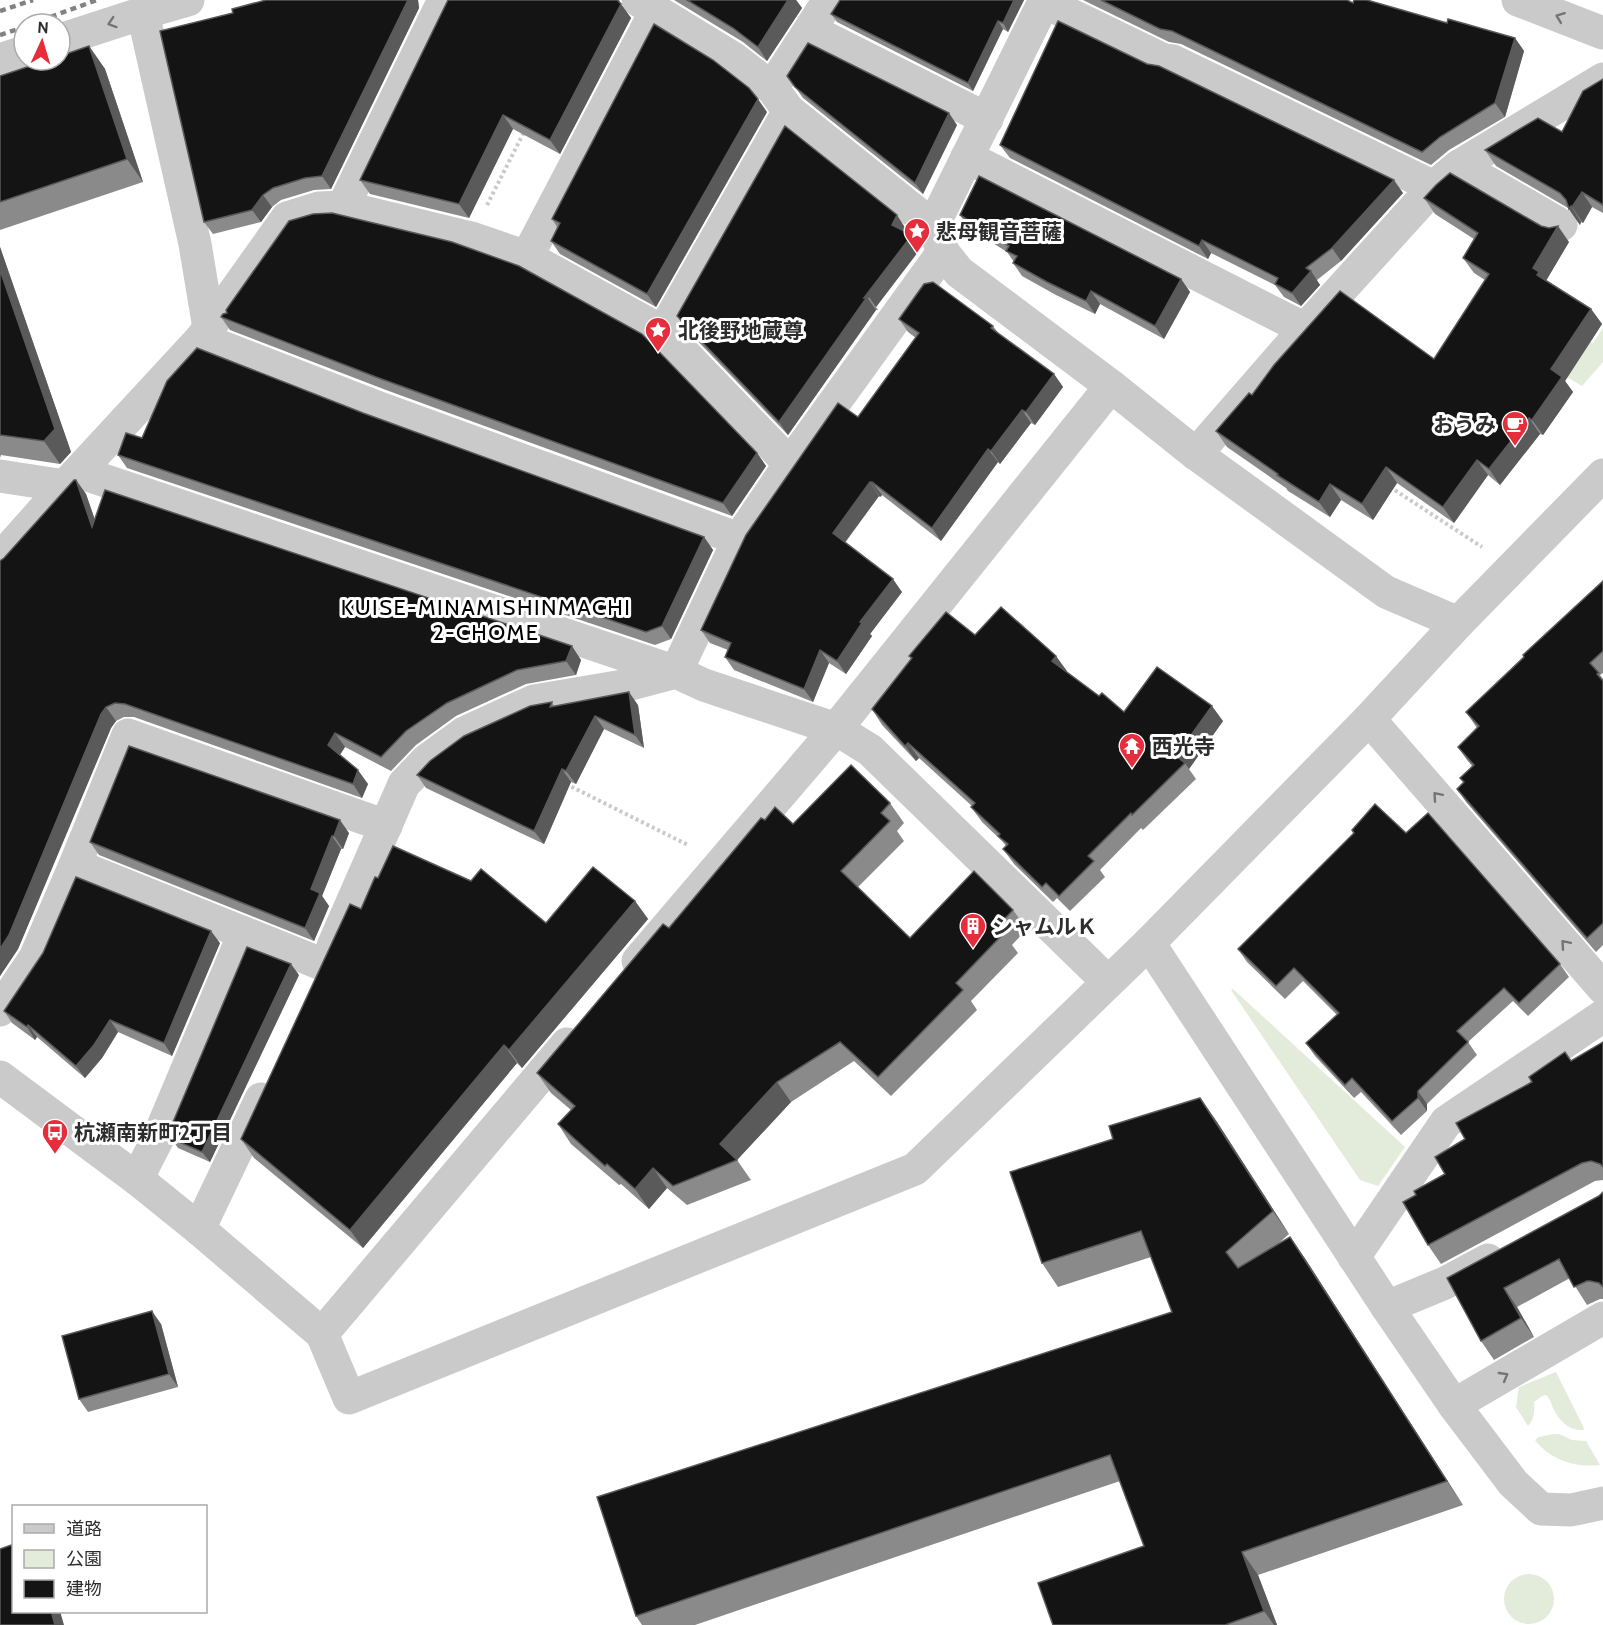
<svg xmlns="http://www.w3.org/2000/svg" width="1603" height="1625" font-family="Cabin,'Noto Sans JP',sans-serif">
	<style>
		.green { fill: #e3ebda }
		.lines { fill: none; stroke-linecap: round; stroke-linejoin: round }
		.path { stroke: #cacaca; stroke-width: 4; stroke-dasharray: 3 3; stroke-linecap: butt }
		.minor { stroke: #cacaca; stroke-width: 33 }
		.rail { stroke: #828282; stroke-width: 4.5; stroke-dasharray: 6 4.5; stroke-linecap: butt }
		.wall { fill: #8a8a8a }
		.shaded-wall { fill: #5a5a5a }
		.building { fill: #141414; stroke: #5a5a5a; stroke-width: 1.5 }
		.oneway { stroke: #747474 }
		.labels { text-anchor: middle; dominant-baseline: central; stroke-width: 6; stroke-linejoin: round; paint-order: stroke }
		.poi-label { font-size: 21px; font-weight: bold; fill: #2d2d2d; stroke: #fff; text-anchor: start }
		.neighbourhood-label { font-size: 22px; letter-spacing: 1.5px; fill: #000; stroke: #fff }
	</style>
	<rect width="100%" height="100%" fill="#fff"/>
	<!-- green -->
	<g class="green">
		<polygon points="1603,328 1603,362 1582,386 1537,359 1577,333 1593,343"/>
		<polygon points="1233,989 1405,1147 1378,1186 1360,1180 1231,990"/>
		<path d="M1556 1372 1583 1426 1584 1430C1569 1431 1560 1422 1553 1408 1551 1403 1551 1400 1546 1395L1542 1396 1534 1402C1535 1411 1534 1420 1528 1426L1516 1407 1519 1387Z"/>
		<path d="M1553 1434H1559L1572 1440 1586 1441 1600 1465C1576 1468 1550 1460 1535 1440L1539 1437Z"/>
		<circle cx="1529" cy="1599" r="25"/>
	</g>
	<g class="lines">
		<!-- path -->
		<g class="path">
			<polyline points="487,205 524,132"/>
			<polyline points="1390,487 1482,547"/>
			<polyline points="566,784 688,845"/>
		</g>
		<!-- minor -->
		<g class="minor">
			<polyline points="638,0 733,58 772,88 789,111 933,226 943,252 959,272 1111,386 1196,454 1386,592 1458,623"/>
			<polyline points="1518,0 1603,33"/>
			<polyline points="1044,2 1164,60 1173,61 1434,187"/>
			<polyline points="143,13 195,244 209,328"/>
			<polyline points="810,30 987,119"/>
			<polyline points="60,40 143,13 188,0"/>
			<polyline points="0,60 24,52"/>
			<polyline points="772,88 829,0"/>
			<polyline points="967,157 1305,329"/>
			<polyline points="1459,166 1561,225"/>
			<polyline points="343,207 444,0"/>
			<polyline points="933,226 1045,0"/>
			<polyline points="527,257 656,11"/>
			<polyline points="663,332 790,464"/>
			<polyline points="201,339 379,408 739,539"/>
			<polyline points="1196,454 1305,329 1434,187 1459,166 1603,79"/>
			<polyline points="79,472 676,672 704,685 836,729 870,750 1108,982"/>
			<polyline points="0,476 65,486"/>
			<polyline points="0,559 65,486 201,339 287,218 319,208 343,207 471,238 527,257 663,332 789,111"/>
			<polyline points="676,672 739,539 790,464 943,252"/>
			<polyline points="1369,719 1603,988"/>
			<polyline points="75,865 324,965"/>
			<polyline points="1149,943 1387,1307 1454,1405 1513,1483 1541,1509 1571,1510 1603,1503"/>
			<polyline points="333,946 404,784 427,760 464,733 534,701 623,686 676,672"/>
			<polyline points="638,961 836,729 1111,386"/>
			<polyline points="0,1010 35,958 75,865 128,735 386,826"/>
			<polyline points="0,1077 137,1179 199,1229 322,1334 349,1398 915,1169 1149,943 1369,719 1458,623 1603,475"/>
			<polyline points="137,1179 159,1136 244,934"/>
			<polyline points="199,1229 261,1099"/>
			<polyline points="1354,1257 1446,1122 1603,1016"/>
			<polyline points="1387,1307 1445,1283 1488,1260"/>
			<polyline points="322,1334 567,1044"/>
			<polyline points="1454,1405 1603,1318"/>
		</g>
		<!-- rail -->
		<g class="rail">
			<polyline points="0,11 33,0"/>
			<polyline points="31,24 97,0"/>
			<polyline points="0,35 24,27"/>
		</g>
	</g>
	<!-- wall -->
	<g class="wall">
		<polygon points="266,0 418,0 419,8 331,189 314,190 281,200 272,207 261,222 213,234 204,222 233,13"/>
		<polygon points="619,0 620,3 631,18 560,154 513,129 469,218 370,194 360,180"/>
		<polygon points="674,0 796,0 802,8 767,61 743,42"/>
		<polygon points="840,0 1024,0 1008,32 1003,29 973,91 837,22 831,14"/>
		<polygon points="1083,0 1347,0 1353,3 1447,23 1515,38 1524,51 1505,117 1449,150 1431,165 1181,44 1169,42"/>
		<polygon points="89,46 105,69 143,182 0,230 0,76"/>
		<polygon points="787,76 957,125 923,194 803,98"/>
		<polygon points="1603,79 1603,213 1592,207 1583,223 1581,222 1580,225 1568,208 1496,166 1485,150 1562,132"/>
		<polygon points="767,112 656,307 560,254 551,241 557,227 552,219"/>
		<polygon points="1000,145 1403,193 1341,261 1317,280 1320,285 1301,306 1284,297 1275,285 1211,253 1208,259 1010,158"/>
		<polygon points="1424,198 1569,242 1546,280 1591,309 1602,324 1565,381 1573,392 1543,435 1540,434 1500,485 1488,475 1454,523 1397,483 1373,520 1341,500 1330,517 1288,491 1286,488 1227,447 1216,431 1252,395 1434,359 1485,280 1474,273 1463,258 1474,239 1435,214"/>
		<polygon points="960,215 1181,279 1190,292 1164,339 1100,304 1095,314 1056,295 1022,276 1013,263 1014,262 1007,252 969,228"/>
		<polygon points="906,229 905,231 921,248 876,307 878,310 876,310 788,435 686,329 677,316"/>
		<polygon points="0,247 71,452 60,464 1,455 0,458"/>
		<polygon points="221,317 757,453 766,466 732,516 386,390 230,330"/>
		<polygon points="899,319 993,326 999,334 1054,374 1063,387 1035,425 1031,423 1000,464 998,462 941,541 882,495 880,497 879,496 845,543 902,592 870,634 872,636 846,674 829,663 813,702 734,670 725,657 728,650 710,643 701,630 858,417 916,338 908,332"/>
		<polygon points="363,413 704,537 713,550 671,639 655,645 127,468 118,455 142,438"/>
		<polygon points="76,480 86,494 95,520 581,660 576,675 526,684 456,716 416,745 391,771 345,747 340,755 368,784 362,798 134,717 124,717 116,721 111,728 18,949 0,976 0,561 4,558"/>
		<polygon points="1603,581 1603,673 1600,675 1603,679 1603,945 1596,952 1466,802 1457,789 1464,783 1460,778 1472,766 1467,760 1458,747 1477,728 1466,712"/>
		<polygon points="975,635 1056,656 1066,672 1099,696 1124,712 1223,721 1189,769 1196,779 1143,830 1141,828 1100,870 1105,877 1070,911 1057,898 1053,902 1014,864 1003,849 1006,846 1003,842 982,822 971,807 972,806 919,758 916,761 882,725 872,709 911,659 909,656"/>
		<polygon points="552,702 554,706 638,705 644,748 604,729 576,784 571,782 544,844 426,788 417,775"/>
		<polygon points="890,803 904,823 897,831 904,841 858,887 910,938 1013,910 1027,929 1012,945 1018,953 971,1001 977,1010 891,1096 854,1061 791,1102 737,1160 751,1180 687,1205 667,1188 649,1209 621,1184 619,1185 571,1144 558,1124 571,1110 551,1093 537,1073 669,928 765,820 793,824"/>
		<polygon points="1352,830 1406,833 1560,964 1569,977 1528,1016 1513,1001 1468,1042 1477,1055 1427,1104 1427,1111 1401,1135 1361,1092 1354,1098 1315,1056 1306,1043 1337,1015 1303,981 1285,999 1247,962 1238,949 1354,833"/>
		<polygon points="349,833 343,849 341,849 322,896 329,906 314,941 99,855 90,842"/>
		<polygon points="635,901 648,919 522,1068 517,1063 363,1248 254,1158 241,1139 361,909 546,923"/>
		<polygon points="220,943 172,1056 118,1032 102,1058 85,1078 37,1037 35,1040 12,1023 4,1011"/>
		<polygon points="299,975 210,1162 178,1148 168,1134"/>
		<polygon points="1603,1042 1603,1180 1595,1181 1441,1264 1428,1245 1416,1195 1445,1174 1465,1139 1571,1061"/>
		<polygon points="1200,1098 1217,1122 1289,1234 1279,1243 1290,1237 1306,1260 1463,1505 1258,1575 1277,1625 1053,1625 1144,1546 1120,1481 695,1625 642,1625 636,1616 1172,1312 1151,1257 1058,1287 1042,1263 1113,1139"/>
		<polygon points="1603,1192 1603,1299 1600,1299 1587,1305 1570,1278 1517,1307 1534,1337 1494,1360 1481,1341 1447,1278 1599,1196"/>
		<polygon points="161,1324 178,1387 88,1412 79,1399"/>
	</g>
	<!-- shaded-wall -->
	<g class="shaded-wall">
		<polygon points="408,0 418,0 419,8 331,189 322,176"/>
		<polygon points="615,0 619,0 621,5 621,4 631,18 560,154 550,140"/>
		<polygon points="788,0 796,0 802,8 767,61 758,47"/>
		<polygon points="1014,0 1024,0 1008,32 1003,23"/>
		<polygon points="998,21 1003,29 973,91 968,83"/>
		<polygon points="1515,38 1524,51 1505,117 1495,103"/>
		<polygon points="89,46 105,69 143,182 127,159"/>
		<polygon points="758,99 767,112 656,307 647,294"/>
		<polygon points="949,113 957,125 923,194 915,183"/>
		<polygon points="503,115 513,129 469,218 459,204"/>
		<polygon points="1394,180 1403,193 1341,261 1332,248"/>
		<polygon points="1582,192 1592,207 1583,223 1572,207"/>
		<polygon points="263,195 272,207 261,222 252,210"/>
		<polygon points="1571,206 1581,222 1580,225 1569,209"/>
		<polygon points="897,215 906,229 901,238 892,225"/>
		<polygon points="1558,226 1569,242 1546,281 1548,291 1533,268"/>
		<polygon points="912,235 921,248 876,307 869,297 867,297 876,310 788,435 779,422 864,298"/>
		<polygon points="1202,240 1211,253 1208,259 1199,246"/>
		<polygon points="0,247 71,452 60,464 44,441 0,270"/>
		<polygon points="1311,271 1320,285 1301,306 1292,293"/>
		<polygon points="1181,279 1190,292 1164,339 1155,326"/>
		<polygon points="1091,291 1100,304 1095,314 1086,301"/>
		<polygon points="1591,309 1602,324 1565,381 1573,392 1543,435 1532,420 1551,369"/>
		<polygon points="1054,374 1063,387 1035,425 1026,412"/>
		<polygon points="1022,410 1031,423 1000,464 991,451"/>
		<polygon points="1529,418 1540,434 1500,485 1489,469"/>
		<polygon points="988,449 998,462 941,541 932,528"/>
		<polygon points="757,453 766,466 732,516 723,503"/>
		<polygon points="1477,460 1488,475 1454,523 1443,507"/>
		<polygon points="1386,467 1397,483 1373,520 1362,504"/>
		<polygon points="76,480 86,494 102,541 92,527"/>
		<polygon points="870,482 879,496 842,546 833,533"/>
		<polygon points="872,482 882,495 880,497 871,483"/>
		<polygon points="1330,484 1341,500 1330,517 1319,502"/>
		<polygon points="704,537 713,550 671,639 662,626"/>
		<polygon points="893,579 902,592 870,634 872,636 846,674 837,661 860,622"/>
		<polygon points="572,646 581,660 576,675 566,661"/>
		<polygon points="820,650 829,663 813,702 804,689"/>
		<polygon points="1056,656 1067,671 1062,676 1052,661"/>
		<polygon points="629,692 638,705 644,748 635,735"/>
		<polygon points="1212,706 1223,721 1189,769 1185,763 1176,756"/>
		<polygon points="106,707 116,721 111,728 18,949 0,976 0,949 101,714"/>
		<polygon points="595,716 604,729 576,784 566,771"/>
		<polygon points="335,733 345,747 337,759 328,745"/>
		<polygon points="908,743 919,758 916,761 905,746"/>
		<polygon points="562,769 571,782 544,844 534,831"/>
		<polygon points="358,770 368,784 362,798 353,784"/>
		<polygon points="340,820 349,833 343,849 334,836"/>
		<polygon points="332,836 341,849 322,896 329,906 314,941 305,928 311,889"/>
		<polygon points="635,901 648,919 522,1068 509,1050"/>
		<polygon points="211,931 220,943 172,1056 164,1043"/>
		<polygon points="291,964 299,975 210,1162 202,1152"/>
		<polygon points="110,1020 118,1032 102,1058 85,1078 76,1066"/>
		<polygon points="28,1025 37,1037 35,1040 27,1027"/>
		<polygon points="504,1045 517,1063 363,1248 350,1230"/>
		<polygon points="777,1082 791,1102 737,1160 720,1144"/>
		<polygon points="1418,1091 1427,1104 1427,1111 1418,1098"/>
		<polygon points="1200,1098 1217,1122 1289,1234 1273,1211"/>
		<polygon points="653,1168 667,1188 649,1209 635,1189"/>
		<polygon points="1290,1237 1306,1260 1463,1505 1447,1481"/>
		<polygon points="1504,1288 1517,1307 1534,1337 1521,1318"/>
		<polygon points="152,1311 161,1324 178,1387 169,1374"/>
		<polygon points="1242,1552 1258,1575 1277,1625 1274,1625 1264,1611"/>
		<polygon points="51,1611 60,1611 64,1625 55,1625"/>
	</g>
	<!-- building -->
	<g class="building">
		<polygon points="266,0 408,0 322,176 305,178 273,188 263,195 252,210 204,222 160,31 233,13 232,9"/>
		<polygon points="448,0 617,0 621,4 550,140 503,115 459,204 360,180"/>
		<polygon points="687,0 788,0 758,47 733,28"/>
		<polygon points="840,0 1014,0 1003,23 998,21 968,83 831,14"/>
		<polygon points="1101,0 1347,0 1353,3 1354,0 1367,0 1447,23 1448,19 1515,38 1495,103 1440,137 1422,152 1172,31 1160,29"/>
		<polygon points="1058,21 1147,64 1159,66 1394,180 1332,248 1306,268 1311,271 1292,293 1275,284 1278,278 1202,240 1199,246 1000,145"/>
		<polygon points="654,24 713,60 749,88 758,99 647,294 551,241 560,223 552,219"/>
		<polygon points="808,43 949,113 915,183 795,87 787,76"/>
		<polygon points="89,46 127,159 0,202 0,76 48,60 60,60 60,56"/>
		<polygon points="1603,79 1603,205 1582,192 1572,207 1571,206 1569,209 1566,200 1560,193 1485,150 1538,118 1562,132 1583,91"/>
		<polygon points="785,126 897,215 892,225 912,235 864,298 869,297 867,297 779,422 677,316"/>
		<polygon points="1450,173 1541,226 1549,228 1558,226 1533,268 1539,272 1537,275 1591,309 1551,369 1562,377 1532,420 1529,418 1489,469 1477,460 1443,507 1386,467 1362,504 1330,484 1319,502 1277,475 1278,474 1216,431 1249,393 1252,395 1274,365 1340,291 1434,359 1489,274 1463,258 1478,233 1424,198 1436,185"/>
		<polygon points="979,176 1181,279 1155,326 1091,291 1086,301 1047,282 1013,263 1017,256 1006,251 1009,246 960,215"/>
		<polygon points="332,213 452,242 519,266 642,334 757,453 723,503 376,377 221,317 223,314 227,313 226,310 289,221 313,214"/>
		<polygon points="0,270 55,429 44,441 0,435"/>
		<polygon points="933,282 993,326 991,328 1054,374 1026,412 1022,410 991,451 988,449 932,528 872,482 871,483 870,482 833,533 893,579 860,622 862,623 837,661 820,650 804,689 725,657 731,643 701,630 746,535 838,403 858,417 919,333 899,319 924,284"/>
		<polygon points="197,348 363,413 704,537 662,626 646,632 118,455 126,433 142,438 167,381"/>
		<polygon points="74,480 76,480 92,527 105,490 572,646 566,661 517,670 447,703 406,731 381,757 335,733 328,745 358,770 353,784 125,704 115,703 106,707 101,714 9,935 0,949 0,561 4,558"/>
		<polygon points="1603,581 1603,651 1590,663 1599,673 1597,674 1603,681 1603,923 1587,938 1457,789 1464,782 1460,778 1474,765 1458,747 1479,726 1466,712 1524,657 1523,655"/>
		<polygon points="1001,607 1056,656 1052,661 1099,696 1102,693 1124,712 1157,667 1212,706 1176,756 1185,763 1132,815 1131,813 1088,856 1094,861 1059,896 1046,883 1042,887 1003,849 1008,844 998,836 1000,834 971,807 975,803 908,743 905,746 872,709 912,658 909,656 946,612 975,635"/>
		<polygon points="629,692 635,735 595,716 566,771 562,769 534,831 417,775 430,761 464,736 530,706 552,702 550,707"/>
		<polygon points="129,746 340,820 334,836 332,836 311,889 320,893 305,928 90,842"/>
		<polygon points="851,765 890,803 881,813 890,821 841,871 910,938 974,871 1013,910 997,927 1004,933 956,983 963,990 878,1077 840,1042 777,1082 720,1144 737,1160 673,1186 653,1168 635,1189 607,1164 605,1166 558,1124 575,1106 537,1073 663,924 669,928 761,818 765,820 775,807 793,824"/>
		<polygon points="1375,804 1406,833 1428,813 1560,964 1519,1003 1504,988 1457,1031 1468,1042 1418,1091 1418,1098 1392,1121 1352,1078 1345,1085 1306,1043 1339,1013 1294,968 1276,986 1238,949 1354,833 1352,830"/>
		<polygon points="393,846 471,881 481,869 546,923 593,867 635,901 509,1050 504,1045 350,1230 241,1139 350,904 361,909 375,877 378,878"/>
		<polygon points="76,877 211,931 164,1043 110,1020 94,1045 76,1066 28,1025 27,1027 4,1011 43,953"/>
		<polygon points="247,947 291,964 202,1152 170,1138 172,1136 168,1134"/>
		<polygon points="1603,1042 1603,1167 1600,1164 1591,1161 1582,1163 1428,1245 1403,1202 1416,1195 1414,1191 1445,1174 1435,1157 1465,1139 1456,1123 1532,1082 1529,1077 1565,1052 1571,1061"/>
		<polygon points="1200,1098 1273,1211 1226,1252 1238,1268 1290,1237 1447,1481 1242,1552 1264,1611 1225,1625 1053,1625 1038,1583 1144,1546 1110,1455 636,1616 597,1497 1172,1312 1141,1231 1042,1263 1010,1172 1113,1139 1109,1126"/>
		<polygon points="1603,1192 1603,1287 1599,1283 1590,1281 1587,1281 1574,1287 1559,1259 1504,1288 1521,1318 1481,1341 1447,1278 1599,1196"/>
		<polygon points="152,1311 169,1374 79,1399 62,1336"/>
		<polygon points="14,1544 14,1611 51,1611 55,1625 0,1625 0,1549"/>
	</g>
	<!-- one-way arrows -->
	<defs><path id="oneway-chevron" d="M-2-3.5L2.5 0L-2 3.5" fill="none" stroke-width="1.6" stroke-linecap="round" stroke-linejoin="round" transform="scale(1.5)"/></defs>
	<g class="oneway">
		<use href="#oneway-chevron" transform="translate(1560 17) rotate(-159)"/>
		<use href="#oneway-chevron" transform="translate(112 23) rotate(162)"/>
		<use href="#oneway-chevron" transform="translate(1437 796) rotate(-131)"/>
		<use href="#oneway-chevron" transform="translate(1565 944) rotate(-131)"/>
		<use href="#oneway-chevron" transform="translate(1504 1376) rotate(-30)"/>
	</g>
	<!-- icons -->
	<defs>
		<g id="sight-pin" transform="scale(1.35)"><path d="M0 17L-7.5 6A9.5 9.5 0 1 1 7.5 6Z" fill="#e52d3c" stroke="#fff"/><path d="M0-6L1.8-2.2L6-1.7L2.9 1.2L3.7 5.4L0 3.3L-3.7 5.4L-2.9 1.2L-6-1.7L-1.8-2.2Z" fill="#fff"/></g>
		<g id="cafe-pin" transform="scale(1.35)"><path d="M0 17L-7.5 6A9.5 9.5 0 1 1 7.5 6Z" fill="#e52d3c" stroke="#fff"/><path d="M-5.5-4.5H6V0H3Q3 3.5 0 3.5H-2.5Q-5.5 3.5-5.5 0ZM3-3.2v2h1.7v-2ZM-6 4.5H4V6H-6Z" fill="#fff"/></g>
		<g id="temple-pin" transform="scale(1.35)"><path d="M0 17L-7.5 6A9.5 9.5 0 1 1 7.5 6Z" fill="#e52d3c" stroke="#fff"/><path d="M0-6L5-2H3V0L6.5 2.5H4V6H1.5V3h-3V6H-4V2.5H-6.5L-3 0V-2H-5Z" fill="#fff"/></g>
		<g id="building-pin" transform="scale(1.35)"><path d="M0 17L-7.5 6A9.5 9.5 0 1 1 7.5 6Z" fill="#e52d3c" stroke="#fff"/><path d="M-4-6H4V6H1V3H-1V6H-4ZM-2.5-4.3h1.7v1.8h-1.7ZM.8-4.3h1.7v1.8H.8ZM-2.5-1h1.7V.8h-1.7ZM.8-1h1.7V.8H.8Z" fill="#fff"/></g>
		<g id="bus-pin" transform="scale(1.35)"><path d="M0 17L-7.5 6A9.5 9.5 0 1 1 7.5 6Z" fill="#e52d3c" stroke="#fff"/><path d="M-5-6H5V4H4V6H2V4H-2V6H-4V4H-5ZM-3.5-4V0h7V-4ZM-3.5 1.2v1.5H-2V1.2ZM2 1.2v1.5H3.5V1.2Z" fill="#fff"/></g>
	</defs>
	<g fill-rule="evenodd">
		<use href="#sight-pin" x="917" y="231"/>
		<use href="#sight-pin" x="658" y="330"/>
		<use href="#cafe-pin" x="1515" y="424"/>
		<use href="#temple-pin" x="1132" y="746"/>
		<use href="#building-pin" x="973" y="926"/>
		<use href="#bus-pin" x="55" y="1132"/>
	</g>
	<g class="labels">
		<!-- poi labels -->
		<g class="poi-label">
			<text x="936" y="231">悲母観音菩薩</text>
			<text x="678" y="330">北後野地蔵尊</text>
			<text x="1496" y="424" text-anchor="end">おうみ</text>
			<text x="1152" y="746">西光寺</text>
			<text x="992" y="926">シャムルＫ</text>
			<text x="74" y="1132">杭瀬南新町2丁目</text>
		</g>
		<!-- neighbourhood labels -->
		<g class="neighbourhood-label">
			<text x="486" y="607">KUISE-MINAMISHINMACHI<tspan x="486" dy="25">2-CHOME</tspan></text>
		</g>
	</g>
	<!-- legend -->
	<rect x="12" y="1505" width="195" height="108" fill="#ffffff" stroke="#ababab" stroke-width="1.5"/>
	<rect x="24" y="1524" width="30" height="9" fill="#cacaca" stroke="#ababab" stroke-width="1.5"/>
	<text x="66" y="1535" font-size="18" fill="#2d2d2d">道路</text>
	<rect x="24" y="1550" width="30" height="18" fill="#e3ebda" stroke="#ababab" stroke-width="1.5"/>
	<text x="66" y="1565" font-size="18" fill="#2d2d2d">公園</text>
	<rect x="24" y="1580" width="30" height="18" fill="#141414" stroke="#ababab" stroke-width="1.5"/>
	<text x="66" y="1595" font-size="18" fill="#2d2d2d">建物</text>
	<!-- north arrow -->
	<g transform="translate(42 42) rotate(4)"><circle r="28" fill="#ffffff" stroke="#ababab" stroke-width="1.5"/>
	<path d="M0-4.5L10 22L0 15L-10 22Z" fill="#e52d3c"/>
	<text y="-9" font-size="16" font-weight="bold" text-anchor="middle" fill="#2d2d2d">N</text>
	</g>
</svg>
